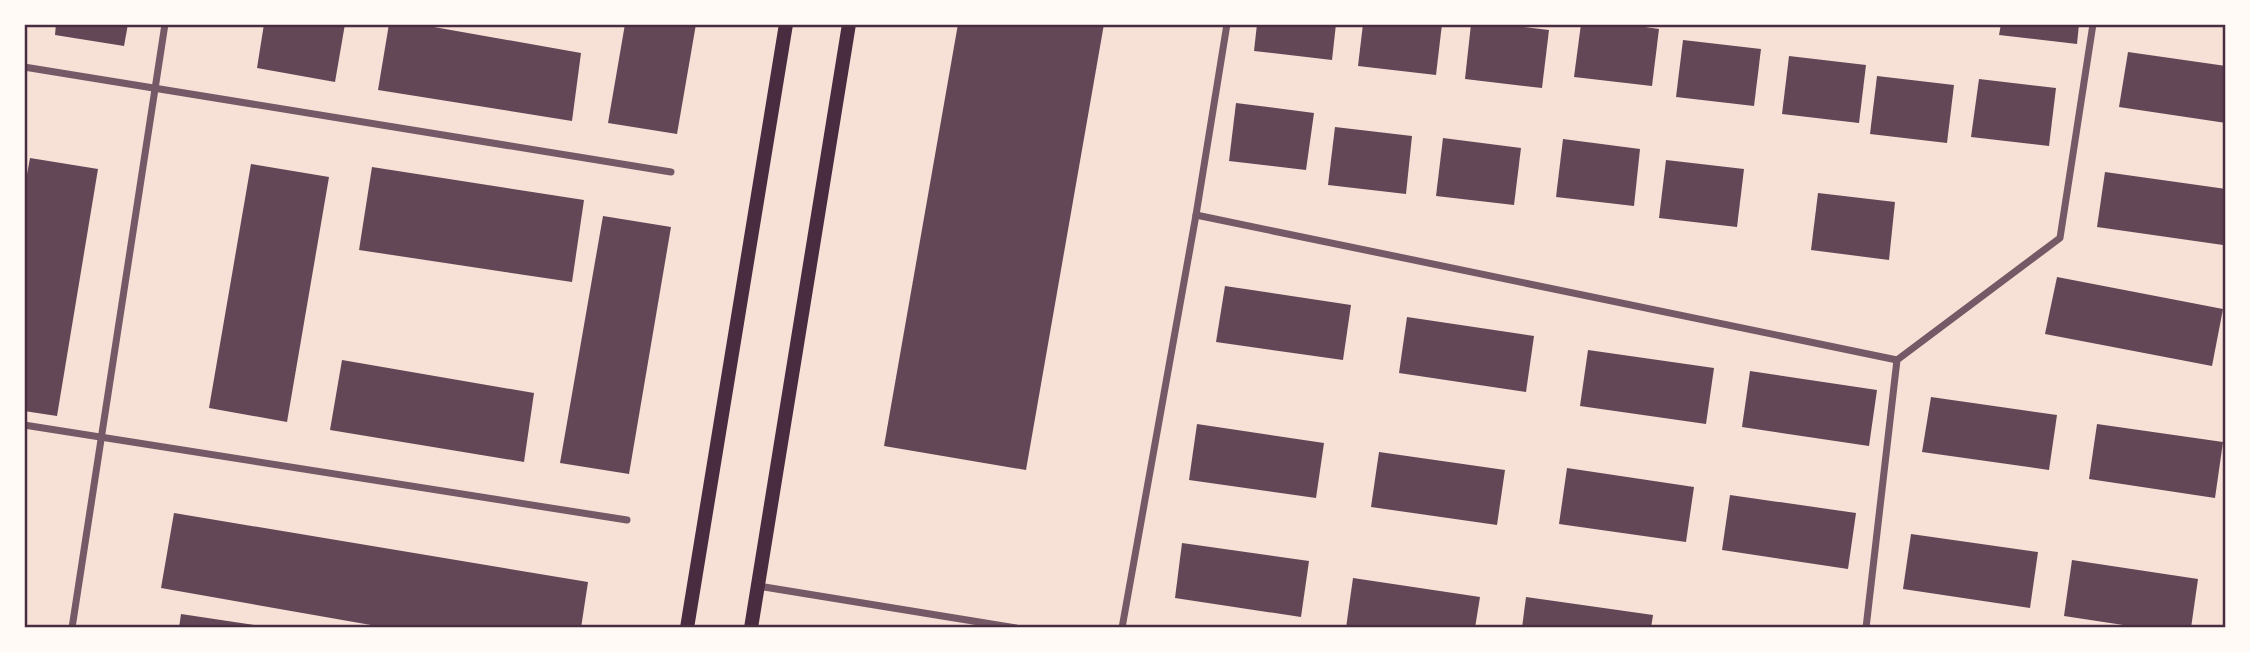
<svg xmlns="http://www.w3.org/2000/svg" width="2250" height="652" font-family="'Sofia Sans Condensed',sans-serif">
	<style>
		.building { fill: #644757 }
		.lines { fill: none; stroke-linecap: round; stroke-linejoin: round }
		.minor { stroke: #755966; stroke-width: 7 }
		.secondary { stroke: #4a2c40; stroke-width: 14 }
		.neatline { fill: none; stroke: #4a2c40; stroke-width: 2.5 }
	</style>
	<rect width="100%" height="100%" fill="#f7e1d7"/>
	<!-- building -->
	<g class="building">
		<polygon points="56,24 128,24 124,46 55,35"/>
		<polygon points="264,24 345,24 335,82 257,68"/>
		<polygon points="389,24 417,24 581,53 572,121 378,90"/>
		<polygon points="625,24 696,24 677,134 608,123"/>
		<polygon points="958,24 1104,24 1026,470 884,446"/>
		<polygon points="1257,24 1336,24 1332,60 1254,51"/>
		<polygon points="1363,24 1442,24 1436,75 1358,66"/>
		<polygon points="1471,24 1499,24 1549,30 1542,88 1465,79"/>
		<polygon points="1581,24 1624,24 1659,29 1652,86 1574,77"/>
		<polygon points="2001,24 2079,24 2077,44 1999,35"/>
		<polygon points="1683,40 1761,49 1754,106 1676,97"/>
		<polygon points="2128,52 2226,66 2226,123 2119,107"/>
		<polygon points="1789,56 1866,65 1859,123 1782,114"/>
		<polygon points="1877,76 1954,85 1947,143 1870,134"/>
		<polygon points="1979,79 2056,88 2049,146 1971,137"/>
		<polygon points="1236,103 1314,113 1306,170 1229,161"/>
		<polygon points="1335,127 1412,136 1406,194 1328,185"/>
		<polygon points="1443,138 1521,148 1514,205 1436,196"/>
		<polygon points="1563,139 1640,149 1634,206 1556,197"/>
		<polygon points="30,158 98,169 57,416 24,411 24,191"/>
		<polygon points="1666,160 1744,169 1737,227 1659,218"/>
		<polygon points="251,164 329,177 287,422 209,408"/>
		<polygon points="372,167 584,200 572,282 359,250"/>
		<polygon points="2105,172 2226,189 2223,245 2097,227"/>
		<polygon points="1818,193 1895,202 1889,260 1811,250"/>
		<polygon points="603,216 671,227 629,474 560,463"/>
		<polygon points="2057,277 2223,309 2212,366 2045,334"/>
		<polygon points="1225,286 1351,305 1343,360 1216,342"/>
		<polygon points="1407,317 1534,336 1526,392 1399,373"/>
		<polygon points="1588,350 1714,368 1706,424 1580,406"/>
		<polygon points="342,360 534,393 524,462 330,430"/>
		<polygon points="1750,371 1877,390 1869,446 1742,427"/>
		<polygon points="1931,397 2057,415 2049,470 1922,452"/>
		<polygon points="1197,424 1324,443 1316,498 1189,480"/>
		<polygon points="2097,424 2223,442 2215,498 2089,479"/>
		<polygon points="1379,452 1505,470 1497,525 1371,507"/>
		<polygon points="1567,468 1694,487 1686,542 1559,524"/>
		<polygon points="1730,495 1856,513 1848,569 1722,550"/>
		<polygon points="174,513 588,582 581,628 388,628 161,588"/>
		<polygon points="1911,534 2038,552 2030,608 1903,589"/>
		<polygon points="1182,543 1309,561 1301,617 1175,598"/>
		<polygon points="2072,560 2198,579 2191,628 2143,628 2064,616"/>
		<polygon points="1353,578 1480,597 1475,628 1346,628"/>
		<polygon points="1526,597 1653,615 1651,628 1522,628"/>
		<polygon points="181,614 261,626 261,628 179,628"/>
	</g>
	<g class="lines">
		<!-- minor -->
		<g class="minor">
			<polyline points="24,67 671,172"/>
			<polyline points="1196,215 1897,360"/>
			<polyline points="24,425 627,520"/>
			<polyline points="758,586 1016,628"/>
			<polyline points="72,628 165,24"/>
			<polyline points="1122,628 1196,215 1227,24"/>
			<polyline points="1866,628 1897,360 2060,238 2093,24"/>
		</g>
		<!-- secondary -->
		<g class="secondary">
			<polyline points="687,628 786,24"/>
			<polyline points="751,628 849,24"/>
		</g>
	</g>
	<!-- border -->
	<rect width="2250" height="652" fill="none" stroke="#fffaf5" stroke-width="52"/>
	<rect x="26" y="26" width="2198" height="600" class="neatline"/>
</svg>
